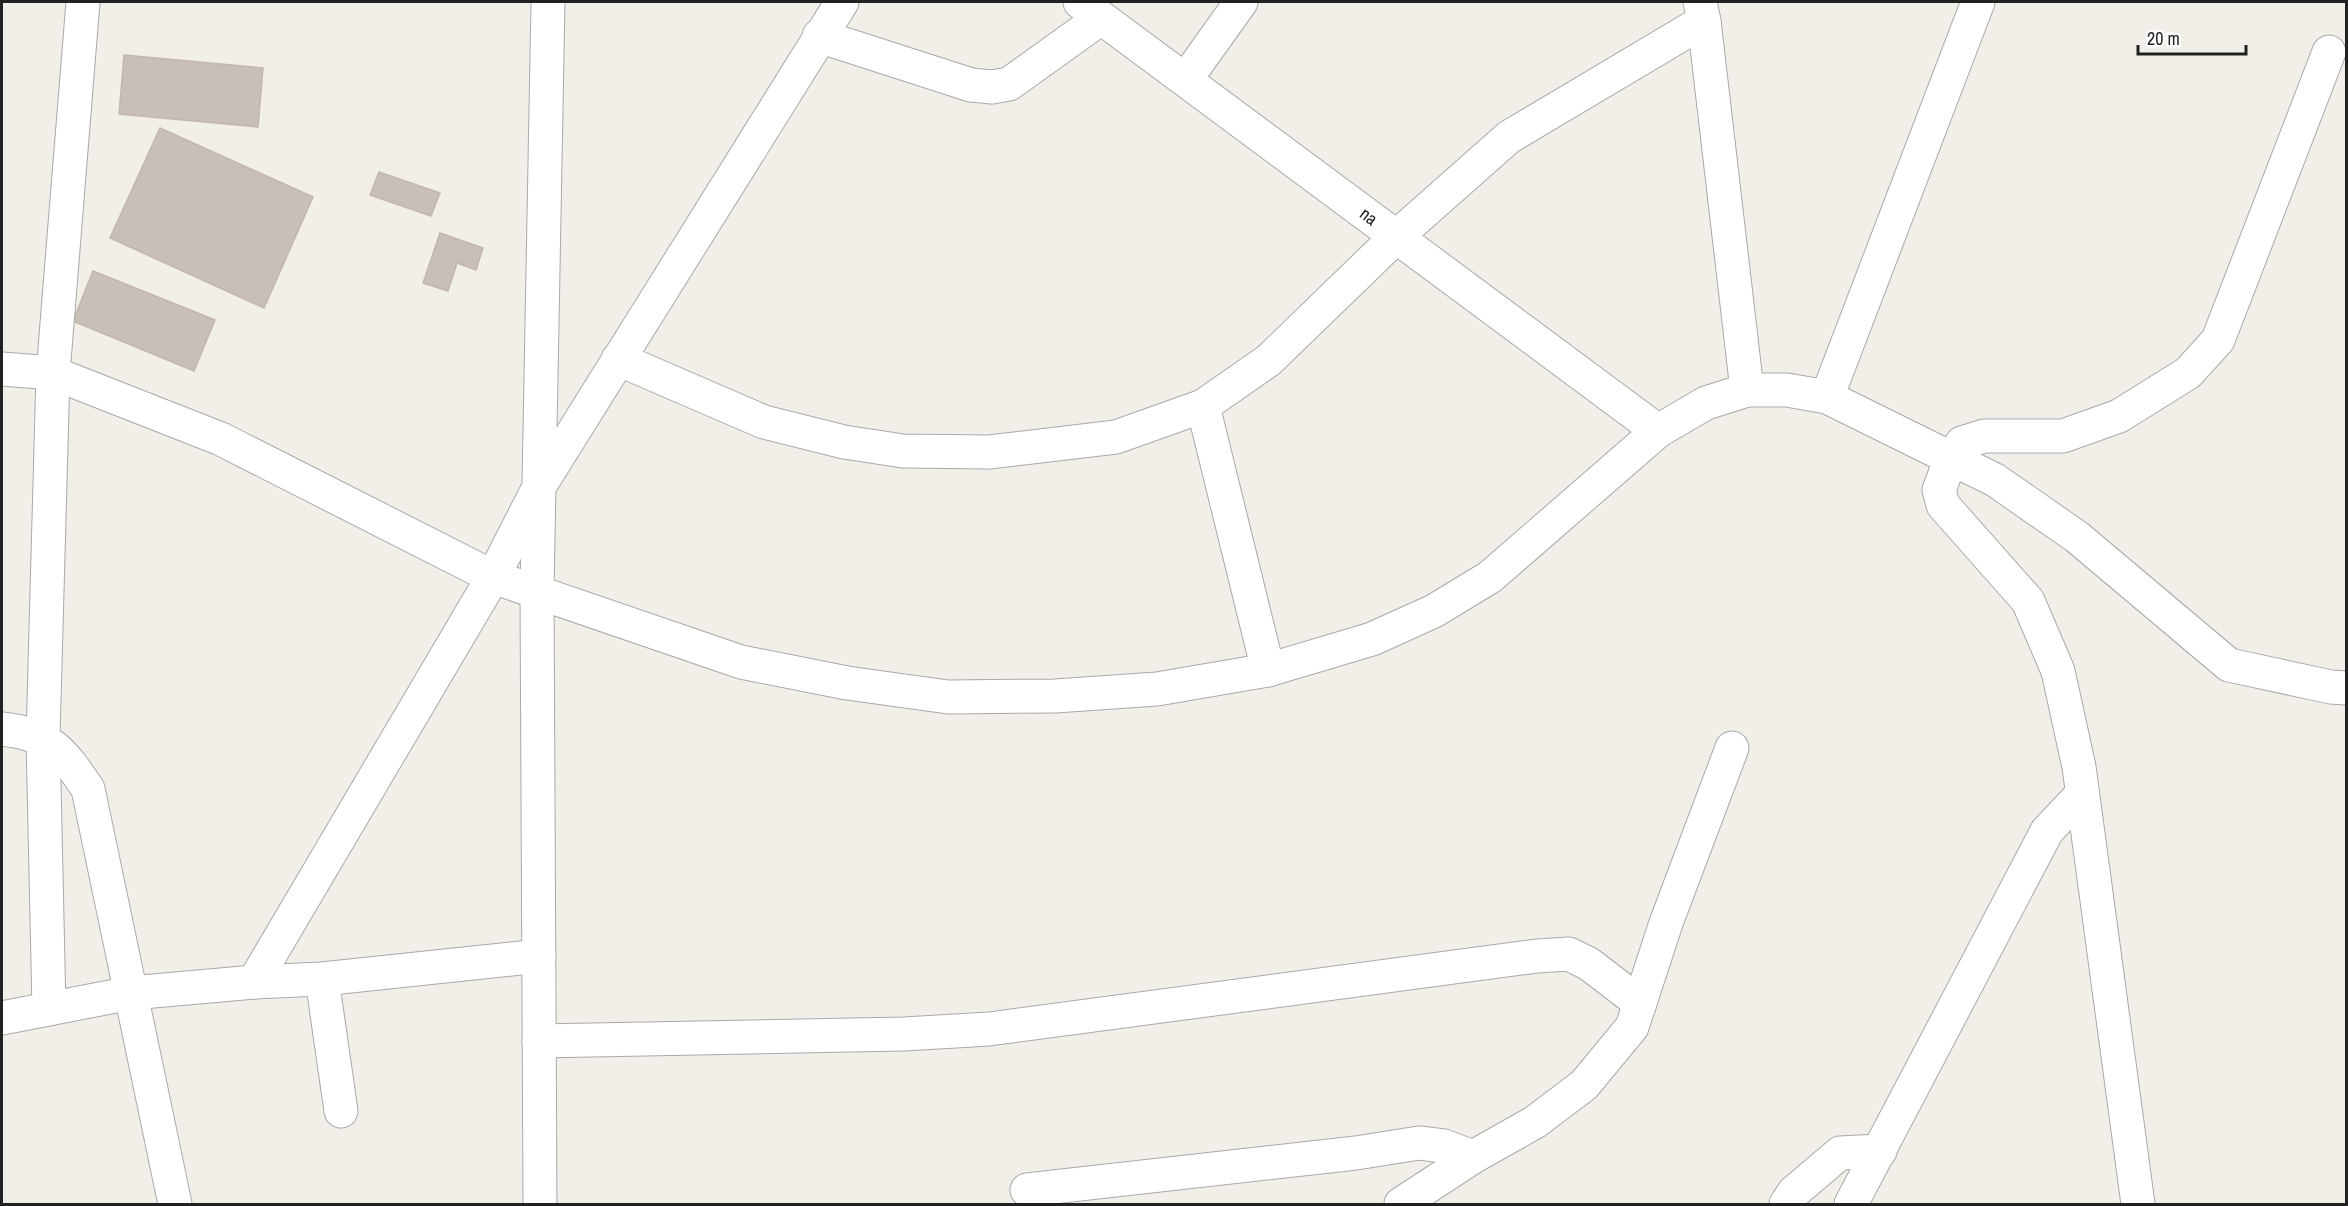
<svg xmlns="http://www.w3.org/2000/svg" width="2348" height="1206" font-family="'Archivo Narrow',sans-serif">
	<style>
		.building { fill: #c7bfb8; stroke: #c4b6ab; stroke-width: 1.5 }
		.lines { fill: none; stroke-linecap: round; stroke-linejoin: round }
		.minor-casing { stroke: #a9a9a9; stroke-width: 35 }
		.minor { stroke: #fff; stroke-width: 33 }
		.labels { text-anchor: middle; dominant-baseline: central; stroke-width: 4.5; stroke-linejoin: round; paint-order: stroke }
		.street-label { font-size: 18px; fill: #222; stroke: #fff }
	</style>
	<rect width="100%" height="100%" fill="#f2efe9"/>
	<!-- building -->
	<g class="building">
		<polygon points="124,55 263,68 258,127 119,114"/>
		<polygon points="160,128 313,197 264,308 110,238"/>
		<polygon points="379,172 440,193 431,216 370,195"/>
		<polygon points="440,233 483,248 476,270 457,263 448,291 423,283"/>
		<polygon points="93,271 215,320 194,371 73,321"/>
	</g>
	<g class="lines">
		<!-- minor casing -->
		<g class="minor-casing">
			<g id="minor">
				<polyline points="1080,2 1658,431"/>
				<polyline points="1700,2 1704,21 1747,390"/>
				<polyline points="819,36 971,85 992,87 1009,84 1101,18"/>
				<polyline points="1186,79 1241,2"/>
				<polyline points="618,359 764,422 844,442 903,451 989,452 1116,437 1203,406 1269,360 1396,237 1509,137 1704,21"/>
				<polyline points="2,369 53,373 221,439 493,577 741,662 847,683 948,697 1055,696 1157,689 1268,670 1372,639 1434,611 1490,577 1658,431 1706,403 1747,390 1787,390 1827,397 1995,480 2077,537 2229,665 2331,687 2346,688"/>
				<polyline points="1827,397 1978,2"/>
				<polyline points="1203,406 1268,670"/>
				<path d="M2 729C49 734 62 750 88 789L175 1204"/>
				<polyline points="539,956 322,979 254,982 493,577 539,487 842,2"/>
				<polyline points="322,979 341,1111"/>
				<polyline points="49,1009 43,738 53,373 83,2"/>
				<polyline points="2,1018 131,993 254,982"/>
				<polyline points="539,1041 904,1034 989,1029 1537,956 1569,954 1589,964 1640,1003"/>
				<polyline points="1027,1190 1356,1153 1419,1143 1444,1146 1473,1157"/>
				<polyline points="540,1204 537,592 548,2"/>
				<polyline points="1401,1204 1473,1157 1535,1122 1584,1085 1632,1027 1666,923 1732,748"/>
				<polyline points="1786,1204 1794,1192 1840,1153 1880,1151"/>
				<polyline points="1851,1204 2047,831 2082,794"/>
				<polyline points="2138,1204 2079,767 2058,671 2028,601 1943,505 1939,490 1951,458 1962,443 1984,436 2063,436 2119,416 2188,373 2218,340 2329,52"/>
			</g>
		</g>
		<!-- minor -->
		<use href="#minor" class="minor"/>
	</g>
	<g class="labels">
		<!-- street labels -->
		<g class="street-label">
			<text transform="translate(1369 216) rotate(37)">na</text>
		</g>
	</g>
	<!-- border -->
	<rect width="2348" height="1206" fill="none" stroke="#222222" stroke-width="6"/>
	<!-- scale -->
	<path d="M2138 45v9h108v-9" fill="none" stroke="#222222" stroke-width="3"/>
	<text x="2147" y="45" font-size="18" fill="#222222" stroke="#ffffff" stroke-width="4.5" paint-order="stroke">20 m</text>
</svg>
